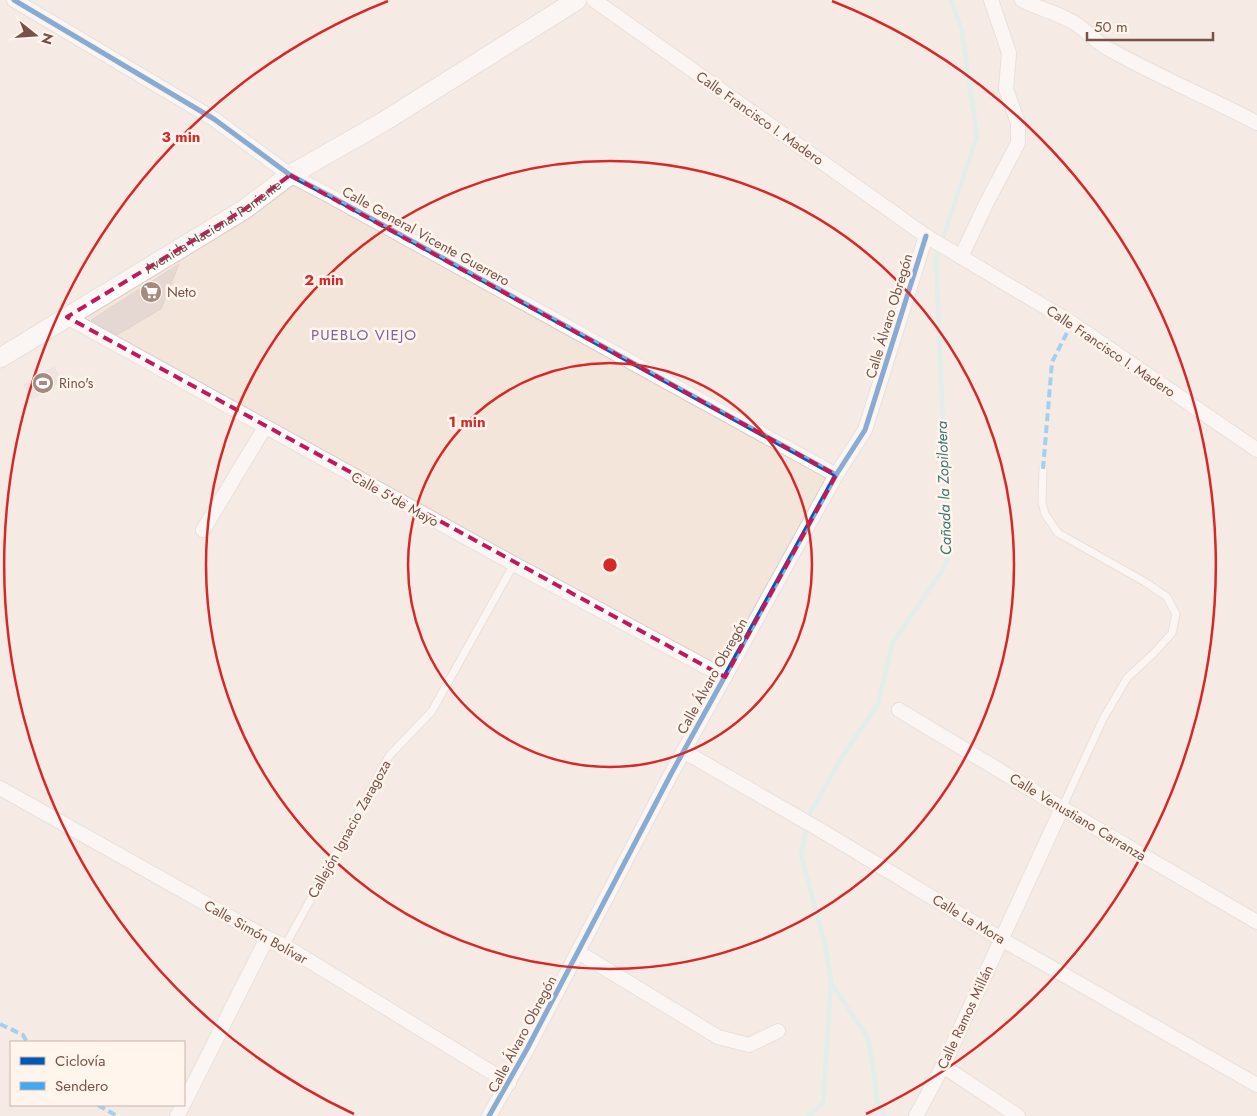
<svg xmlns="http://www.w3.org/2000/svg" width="1257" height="1116" font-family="Jost,sans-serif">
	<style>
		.residential { fill: #f4e5db; fill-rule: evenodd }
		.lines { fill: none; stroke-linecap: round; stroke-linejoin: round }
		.stream { stroke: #cbebe9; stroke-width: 5 }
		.building { fill: #e5d7d2; stroke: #e1d3cd }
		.lane-casing { stroke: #d6ccc8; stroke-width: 9 }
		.street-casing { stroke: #d6ccc8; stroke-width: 16 }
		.secondary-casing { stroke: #d7ccc7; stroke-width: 21 }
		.lane { stroke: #fefdfc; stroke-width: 7 }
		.street { stroke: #fefdfc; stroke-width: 14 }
		.secondary { stroke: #fefdfc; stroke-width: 19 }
		.quiet { stroke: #3fa9f5; stroke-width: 4; stroke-dasharray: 8 4; stroke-linecap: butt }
		.cycleway-casing { stroke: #fff5ed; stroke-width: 8 }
		.cycleway { stroke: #0057b8; stroke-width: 5 }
		.marked { fill: none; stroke: #c2185b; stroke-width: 4; stroke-dasharray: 10 6; stroke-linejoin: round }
		.ring { fill: none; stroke: #d62828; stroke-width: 2.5 }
		.labels { text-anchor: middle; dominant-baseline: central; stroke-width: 5; stroke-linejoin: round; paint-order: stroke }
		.street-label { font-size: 14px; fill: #785248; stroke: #fff5ed }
		.poi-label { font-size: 14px; fill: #785248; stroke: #fff5ed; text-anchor: start }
		.neighbourhood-label { font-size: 15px; letter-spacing: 1px; fill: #80649c; stroke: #fff5ed }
		.water-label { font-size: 15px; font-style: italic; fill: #387677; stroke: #fff5ed }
		.centre { fill: #d62828; stroke: #fff5ed; stroke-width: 2.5 }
		.ring-label { font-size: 15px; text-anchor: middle; font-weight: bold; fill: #d62828; stroke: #fff5ed; stroke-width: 5; stroke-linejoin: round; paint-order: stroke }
	</style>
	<rect width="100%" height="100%" fill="#f8f1eb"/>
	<!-- residential -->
	<path class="residential" d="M0 0H1257V1116H0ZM11 1042H184V1105H11Z"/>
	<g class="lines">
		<!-- stream -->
		<g class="stream">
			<polyline points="831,983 868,1038 875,1081 877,1102 885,1116"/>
			<polyline points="808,1116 823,1103 831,982 825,944 801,855 809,815 842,757 878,704 892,644 942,571 948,558 948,544 936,259 977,136 962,31 951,0"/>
		</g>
	</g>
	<!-- building -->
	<g class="building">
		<polygon points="179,264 161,309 117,335 91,320"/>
		<polygon points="54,367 62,381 32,399 24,385"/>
	</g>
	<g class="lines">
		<!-- lane casing -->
		<g class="lane-casing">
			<g id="lane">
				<polyline points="1043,469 1042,502 1045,514 1058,533 1145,582 1167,597 1176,614 1172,633 1154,653 1127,678 1103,719 1062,808"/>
				<polyline points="285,946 389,756 432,711 514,564"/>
			</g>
		</g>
		<!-- street casing -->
		<g class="street-casing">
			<g id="street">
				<polyline points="14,0 214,119 290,175 332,197 836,475"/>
				<polyline points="594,0 926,236 1072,323 1257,450"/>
				<path d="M1022 0C1037 8 1055 12 1071 21 1084 27 1094 41 1107 48 1156 76 1208 97 1257 123"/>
				<polyline points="961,257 986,204 1018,143 1018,123 1006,89 1009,53 991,0"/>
				<polyline points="67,317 514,564 725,677"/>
				<polyline points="203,530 265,427"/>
				<polyline points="899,710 1062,808 1257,922"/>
				<polyline points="683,751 822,831 1001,939 1257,1085"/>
				<polyline points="0,788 267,938 285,946 509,1083"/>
				<polyline points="578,952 718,1037 749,1045 778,1031"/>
				<polyline points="943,1066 1018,1116"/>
				<polyline points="184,1103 267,938"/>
				<polyline points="177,1116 183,1105"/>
				<polyline points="489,1116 527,1049 671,774 836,475 865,430 926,236"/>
				<polyline points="916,1116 943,1066 1062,808"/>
			</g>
		</g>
		<!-- secondary casing -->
		<g class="secondary-casing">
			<g id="secondary">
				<path id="s1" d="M0 358 245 209 290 175 383 122 577 0"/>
			</g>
		</g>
		<!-- lane -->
		<use href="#lane" class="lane"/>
		<!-- street -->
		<use href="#street" class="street"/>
		<!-- secondary -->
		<use href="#secondary" class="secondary"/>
		<!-- quiet -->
		<g class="quiet">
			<polyline points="1043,469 1052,362 1072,323"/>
			<polyline points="0,1024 23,1035 27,1042"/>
			<polyline points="98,1105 117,1116"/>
		</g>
		<!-- cycleway casing -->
		<g class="cycleway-casing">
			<g id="cycleway">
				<polyline points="14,0 214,119 290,175 332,197 836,475"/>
				<polyline points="489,1116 527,1049 671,774 836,475 865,430 926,236"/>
			</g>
		</g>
		<!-- cycleway -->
		<use href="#cycleway" class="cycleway"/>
	</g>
	<!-- marked area -->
	<path d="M0 0H1257V1116H0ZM290 175 836 475 725 677 67 317 245 209Z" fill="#f8f1eb" fill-opacity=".55" fill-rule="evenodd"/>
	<path class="marked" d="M290 175 836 475 725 677 67 317 245 209Z"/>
	<!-- distance rings -->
	<g class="ring">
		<circle cx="610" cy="565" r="202"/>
		<circle cx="610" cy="565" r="404"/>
		<path d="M354 1114A606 606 0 0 1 388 1M832 1A606 606 0 0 1 866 1114"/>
	</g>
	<!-- icons -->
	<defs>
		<g id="supermarket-disc" transform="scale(1.125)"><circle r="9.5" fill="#a58a81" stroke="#fff5ed"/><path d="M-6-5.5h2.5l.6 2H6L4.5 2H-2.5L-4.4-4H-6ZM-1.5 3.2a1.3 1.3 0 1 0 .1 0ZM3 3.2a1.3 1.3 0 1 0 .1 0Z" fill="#fff"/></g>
		<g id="stadium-disc" transform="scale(1.125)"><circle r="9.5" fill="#a58a81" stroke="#fff5ed"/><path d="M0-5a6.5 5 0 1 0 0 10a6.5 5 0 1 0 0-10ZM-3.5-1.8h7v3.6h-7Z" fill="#fff"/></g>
	</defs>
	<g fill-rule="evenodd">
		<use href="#supermarket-disc" x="151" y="292"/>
		<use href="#stadium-disc" x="43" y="383"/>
	</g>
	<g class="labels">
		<!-- street labels -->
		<g class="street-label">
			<text transform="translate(760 118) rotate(35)">Calle Francisco I. Madero</text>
			<text stroke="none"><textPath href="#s1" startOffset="250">Avenida Nacional Poniente</textPath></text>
			<text transform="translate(426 236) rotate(29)">Calle General Vicente Guerrero</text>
			<text transform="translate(889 316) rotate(-73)">Calle Álvaro Obregón</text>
			<text transform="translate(1111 351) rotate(34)">Calle Francisco I. Madero</text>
			<text transform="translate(395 499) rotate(29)">Calle 5 de Mayo</text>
			<text transform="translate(712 676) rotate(-61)">Calle Álvaro Obregón</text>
			<text transform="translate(1078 817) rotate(31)">Calle Venustiano Carranza</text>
			<text transform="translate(349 829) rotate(-61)">Callejón Ignacio Zaragoza</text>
			<text transform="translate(969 919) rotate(31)">Calle La Mora</text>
			<text transform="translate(256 932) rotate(29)">Calle Simón Bolívar</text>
			<text transform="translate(965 1017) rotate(-65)">Calle Ramos Millán</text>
			<text transform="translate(522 1034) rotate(-62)">Calle Álvaro Obregón</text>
		</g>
		<!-- poi labels -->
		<g class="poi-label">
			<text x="167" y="292">Neto</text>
			<text x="59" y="383">Rino's</text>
		</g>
		<!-- neighbourhood labels -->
		<g class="neighbourhood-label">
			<text x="364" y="335">PUEBLO VIEJO</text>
		</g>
		<!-- water labels -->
		<g class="water-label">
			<text transform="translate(944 488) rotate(-92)">Cañada la Zopilotera</text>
		</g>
	</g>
	<circle cx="610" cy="565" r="8" class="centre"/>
	<g class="ring-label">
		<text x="181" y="142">3 min</text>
		<text x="324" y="285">2 min</text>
		<text x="467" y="427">1 min</text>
	</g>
	<!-- legend -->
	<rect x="10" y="1041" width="175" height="65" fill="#fff5ed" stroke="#c9b4ab"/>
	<rect x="20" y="1057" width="25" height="8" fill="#0057b8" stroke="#c9b4ab"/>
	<text x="55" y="1066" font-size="15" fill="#785248">Ciclovía</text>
	<rect x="20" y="1082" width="25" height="8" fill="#3fa9f5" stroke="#c9b4ab"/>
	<text x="55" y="1091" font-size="15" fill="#785248">Sendero</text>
	<!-- north arrow -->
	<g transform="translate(35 35) rotate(107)" stroke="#fff5ed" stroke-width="4" paint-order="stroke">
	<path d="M0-4L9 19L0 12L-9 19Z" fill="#785248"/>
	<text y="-8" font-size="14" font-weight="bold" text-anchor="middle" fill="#785248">N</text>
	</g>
	<!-- scale -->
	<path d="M1087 32v8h126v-8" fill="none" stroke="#785248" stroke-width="2.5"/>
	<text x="1094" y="32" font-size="15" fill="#785248" stroke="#fff5ed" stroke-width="4" paint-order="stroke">50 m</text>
</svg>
